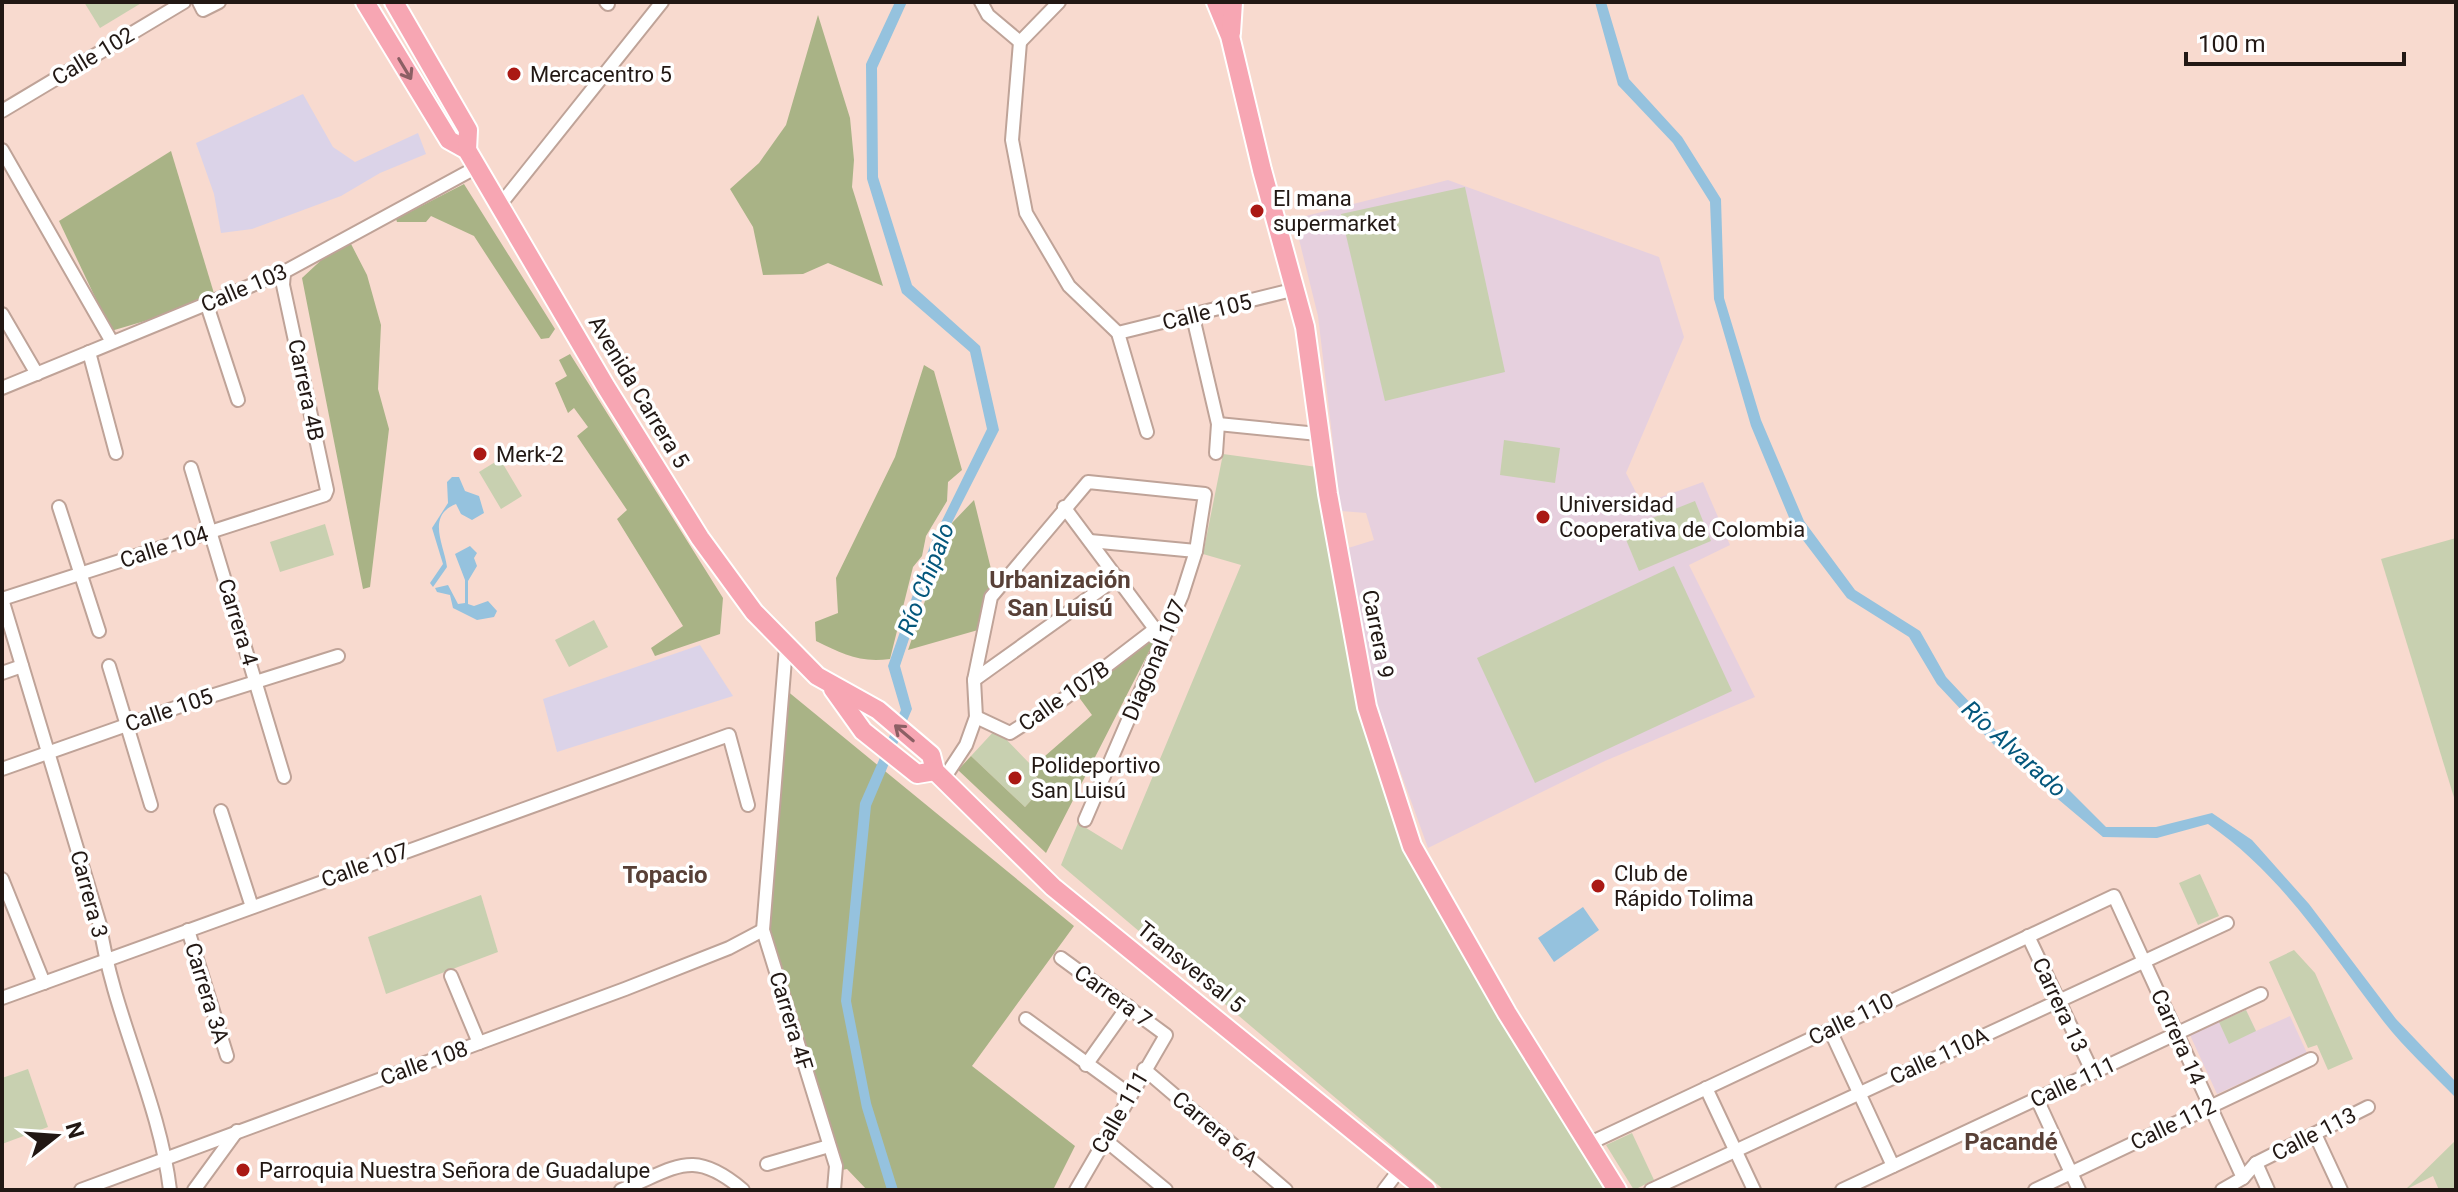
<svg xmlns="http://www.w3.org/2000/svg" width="2458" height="1192" font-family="Roboto,sans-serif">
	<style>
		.industrial { fill: #dbd3e8 }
		.education { fill: #e6d0de }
		.green { fill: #c8d0b0 }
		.forest { fill: #a9b386 }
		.water { fill: #95c2de }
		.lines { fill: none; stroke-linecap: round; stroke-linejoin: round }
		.street-casing { stroke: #bfa398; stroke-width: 16 }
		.primary-casing { stroke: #fff; stroke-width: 22 }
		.street { stroke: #fff; stroke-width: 12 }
		.primary { stroke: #f7a6b3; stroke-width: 18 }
		.oneway { stroke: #8c5f64 }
		.poi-dot { fill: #aa1914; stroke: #fff; stroke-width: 3 }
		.labels { text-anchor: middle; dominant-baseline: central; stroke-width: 7; stroke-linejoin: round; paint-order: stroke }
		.street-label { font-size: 22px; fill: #221814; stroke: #fff }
		.poi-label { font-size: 22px; fill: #221814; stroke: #fff; text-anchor: start }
		.water-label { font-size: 24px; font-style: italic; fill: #04577c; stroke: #fff }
		.neighbourhood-label { font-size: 24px; font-weight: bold; fill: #584037; stroke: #fff }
	</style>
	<rect width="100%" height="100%" fill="#f8dacf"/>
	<!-- industrial -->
	<g class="industrial">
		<polygon points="303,94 333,147 355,162 418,133 426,154 380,173 341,196 252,229 221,233 214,194 196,143"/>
		<polygon points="700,645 733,696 557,752 543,699"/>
	</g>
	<!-- education -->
	<g class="education">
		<polygon points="1448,180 1659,257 1684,337 1626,473 1642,504 1703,482 1730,545 1689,565 1755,697 1605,761 1428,848 1376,704 1345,549 1374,540 1366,513 1341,511 1318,316 1294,219"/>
		<polygon points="2246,1010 2256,1031 2290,1016 2307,1053 2217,1094 2190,1035"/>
	</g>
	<!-- green -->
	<g class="green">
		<polygon points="84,2 143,2 100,28"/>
		<polygon points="1465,187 1505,372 1385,401 1341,214"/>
		<polygon points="1504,440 1560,448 1555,483 1500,475"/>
		<polygon points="1223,454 1317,467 1368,741 1417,875 1604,1190 1444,1190 1061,865 1078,823 1122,850 1241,565 1203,554"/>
		<polygon points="500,459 522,496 501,509 479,472"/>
		<polygon points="1695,501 1711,541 1639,571 1622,530"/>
		<polygon points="325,524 334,555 280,572 270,542"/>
		<polygon points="2456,538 2456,804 2381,559"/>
		<polygon points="1674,566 1732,691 1535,783 1477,658"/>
		<polygon points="594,620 608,647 569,667 555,640"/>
		<polygon points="996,729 1033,767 1029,771 1045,785 1025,807 971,756"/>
		<polygon points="2200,874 2219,916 2198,925 2179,883"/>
		<polygon points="481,895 498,952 386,994 368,937"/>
		<polygon points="2294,950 2315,973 2353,1059 2328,1070 2317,1045 2308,1048 2269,962"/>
		<polygon points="2246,1010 2256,1031 2229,1044 2219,1022"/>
		<polygon points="28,1069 48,1127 2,1144 2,1078"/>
		<polygon points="1632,1133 1654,1180 1634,1190 1606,1145"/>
		<polygon points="2456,1140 2456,1190 2439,1190 2433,1176 2405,1190"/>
	</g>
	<!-- forest -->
	<g class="forest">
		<polygon points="818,15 850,118 854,160 852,187 883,286 828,263 803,274 763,275 753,227 730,189 759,163 786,125"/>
		<polygon points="171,151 216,300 111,331 59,221"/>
		<polygon points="464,184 555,329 549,338 541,339 474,236 431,216 426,222 397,222 396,219"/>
		<polygon points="350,242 367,275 381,325 378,389 389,429 370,587 363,589 302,278 331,251"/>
		<polygon points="570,354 723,598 720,634 655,656 651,648 683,626 617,519 627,510 577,436 588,427 574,408 568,413 555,383 567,376 559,360"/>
		<path d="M924 365 934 371 962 470 948 482 947 501 926 536 922 556 913 567 890 659C859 663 843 654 816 641L815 622 838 613 836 578 895 457Z"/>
		<polygon points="974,500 995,585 981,609 978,630 908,650 952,523"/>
		<polygon points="1159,632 1046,853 958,770 971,756 1025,807 1045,785 1029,770 1092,715 1078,696"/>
		<polygon points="786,690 1074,926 972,1066 1075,1146 1053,1190 867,1190 847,1169 837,1171 764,935"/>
	</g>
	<!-- water -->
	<g class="water">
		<polygon points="895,2 907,2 877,68 878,177 912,285 980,346 999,430 940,546 900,666 912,709 871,806 851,1001 871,1103 898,1190 887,1190 862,1108 841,1001 860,803 901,710 888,666 931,543 987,429 970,352 902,293 867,179 866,64"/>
		<path d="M1595 2H1606L1629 79 1682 137 1721 199 1724 298 1761 420 1804 521 1855 590 1920 631 1946 677 2004 739 2062 783 2106 827H2156L2212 813 2252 840 2309 904 2396 1019 2456 1082V1098C2432 1073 2405 1049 2384 1022 2330 952 2282 874 2208 824L2157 838 2103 837 1996 747 1937 684 1909 637 1847 598 1793 527 1751 426 1714 299 1710 202 1673 143 1618 85Z"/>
		<path d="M452 477H459L465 491 479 496 484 513 472 520 461 514 456 504C426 516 444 544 447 567L433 587 430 583 443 564 432 528 448 503 447 482Z"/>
		<polygon points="470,546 477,553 474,558 477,566 468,581 468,604 474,606 488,601 497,611 494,617 477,620 453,608 450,595 437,592 435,588 448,585 458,604 465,603 465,580 455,554"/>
		<polygon points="1583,907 1599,930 1554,962 1538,938"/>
	</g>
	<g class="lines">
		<!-- street casing -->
		<g class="street-casing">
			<g id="street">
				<polyline points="199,2 203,10 219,2"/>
				<polyline points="606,2 608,4"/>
				<polyline points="981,2 988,15 1020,42"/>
				<polyline points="1020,42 1012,140 1026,213 1069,286 1118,333 1147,432"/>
				<polyline points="1020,42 1059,2"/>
				<polyline points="2,111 184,2"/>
				<polyline points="2,150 112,342"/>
				<polyline points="500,205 662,2"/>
				<polyline points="207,305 238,400"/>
				<polyline points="2,314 37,374"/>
				<polyline points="1193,317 1218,424 1216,453"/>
				<polyline points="1118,333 1296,289"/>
				<polyline points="89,352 116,453"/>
				<polyline points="2,388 284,272 477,167"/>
				<polyline points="1218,424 1318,434"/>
				<polyline points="191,468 284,777"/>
				<polyline points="59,507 99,631"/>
				<polyline points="1064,507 1158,633"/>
				<polyline points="1090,541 1196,551"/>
				<path d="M2 599 100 925C113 1015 159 1099 170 1190"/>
				<polyline points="2,599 325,495 327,490 283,285 284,272"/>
				<polyline points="786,647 763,930 836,1166 834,1190"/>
				<polyline points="109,666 151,805"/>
				<polyline points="2,673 22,666"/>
				<polyline points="974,680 1118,577"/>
				<polyline points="976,717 1010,733 1065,698 1155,629"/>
				<polyline points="2,769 192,702 338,656"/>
				<polyline points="943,780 966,745 976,717 974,680 991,597 1088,482 1205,494 1196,551 1182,595 1085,820"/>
				<polyline points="221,811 252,907"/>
				<polyline points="2,879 44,983"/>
				<polyline points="188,930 227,1056"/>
				<polyline points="2028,936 2093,1073"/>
				<polyline points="1061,958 1166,1035 1076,1190"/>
				<polyline points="451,976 479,1043"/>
				<polyline points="2,998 729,735 748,805"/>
				<polyline points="1026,1019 1129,1094"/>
				<polyline points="1830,1030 1893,1166"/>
				<polyline points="1086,1065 1128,1006"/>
				<polyline points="1144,1069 1286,1190"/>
				<polyline points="1706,1088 1754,1190"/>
				<polyline points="2037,1099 2079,1190"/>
				<polyline points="2315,1134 2341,1190"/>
				<polyline points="1104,1139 1166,1190"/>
				<polyline points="1588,1144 2114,896 2243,1178"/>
				<polyline points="2256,1163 2268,1190"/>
				<polyline points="767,1164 829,1146"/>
				<polyline points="81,1190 625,989 729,948 763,930"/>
				<polyline points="194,1190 237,1131"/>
				<path d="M621 1190C677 1168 692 1147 743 1190"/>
				<polyline points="1384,1190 1400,1169"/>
				<polyline points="1651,1190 2227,923"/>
				<polyline points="1842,1190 2261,994"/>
				<polyline points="2035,1190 2311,1059"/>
				<polyline points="2222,1190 2243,1178 2256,1163 2368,1107"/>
			</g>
		</g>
		<!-- primary casing -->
		<g class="primary-casing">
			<g id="primary">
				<polyline points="365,2 449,140 467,150 606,387 700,538 754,612 817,676 878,710 931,755 935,771 1053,887 1426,1190"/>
				<polyline points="394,2 468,130 467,150"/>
				<polyline points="1216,2 1230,36 1262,170 1305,327 1328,494 1367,707 1412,846 1507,1013 1617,1190"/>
				<polyline points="1231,33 1233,2"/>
				<polyline points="833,689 863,731 917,774 935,771"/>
			</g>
		</g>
		<!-- street -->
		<use href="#street" class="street"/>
		<!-- primary -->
		<use href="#primary" class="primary"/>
	</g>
	<!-- one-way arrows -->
	<defs><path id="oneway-shaft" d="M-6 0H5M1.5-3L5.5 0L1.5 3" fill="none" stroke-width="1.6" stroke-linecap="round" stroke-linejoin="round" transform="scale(2)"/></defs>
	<g class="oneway">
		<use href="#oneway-shaft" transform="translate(405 69) rotate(59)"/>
		<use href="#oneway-shaft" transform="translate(904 733) rotate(-140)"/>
	</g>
	<!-- markers -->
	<g class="poi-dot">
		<circle cx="514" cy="74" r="8"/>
		<circle cx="1257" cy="211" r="8"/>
		<circle cx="480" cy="454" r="8"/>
		<circle cx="1543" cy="517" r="8"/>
		<circle cx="1015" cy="778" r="8"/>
		<circle cx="1598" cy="886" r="8"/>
		<circle cx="243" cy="1170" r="8"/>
	</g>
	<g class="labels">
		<!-- street labels -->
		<g class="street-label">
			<text transform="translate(93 56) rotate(-31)">Calle 102</text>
			<text transform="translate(244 288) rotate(-23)">Calle 103</text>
			<text transform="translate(1207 312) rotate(-14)">Calle 105</text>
			<text transform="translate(306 390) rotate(78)">Carrera 4B</text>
			<text transform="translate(639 392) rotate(59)">Avenida Carrera 5</text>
			<text transform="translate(164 547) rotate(-18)">Calle 104</text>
			<text transform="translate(238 622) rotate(73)">Carrera 4</text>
			<text transform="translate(1378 634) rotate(79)">Carrera 9</text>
			<text transform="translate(1154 660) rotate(-67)">Diagonal 107</text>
			<text transform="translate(1064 696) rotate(-35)">Calle 107B</text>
			<text transform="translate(169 710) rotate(-19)">Calle 105</text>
			<text transform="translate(365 865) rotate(-20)">Calle 107</text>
			<text transform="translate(89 894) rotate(75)">Carrera 3</text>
			<text transform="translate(1191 967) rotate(39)">Transversal 5</text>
			<text transform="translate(207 993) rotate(73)">Carrera 3A</text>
			<text transform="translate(1113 996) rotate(36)">Carrera 7</text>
			<text transform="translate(2060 1005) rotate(65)">Carrera 13</text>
			<text transform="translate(1851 1019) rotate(-26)">Calle 110</text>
			<text transform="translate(791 1021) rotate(73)">Carrera 4F</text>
			<text transform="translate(2178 1037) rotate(66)">Carrera 14</text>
			<text transform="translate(1939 1056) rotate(-25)">Calle 110A</text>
			<text transform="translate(424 1063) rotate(-20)">Calle 108</text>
			<text transform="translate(2073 1082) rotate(-25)">Calle 111</text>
			<text transform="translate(1120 1112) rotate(-60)">Calle 111</text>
			<text transform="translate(2173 1124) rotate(-26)">Calle 112</text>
			<text transform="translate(1215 1129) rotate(40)">Carrera 6A</text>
			<text transform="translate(2314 1134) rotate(-27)">Calle 113</text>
		</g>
		<!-- poi labels -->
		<g class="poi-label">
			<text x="530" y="74">Mercacentro 5</text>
			<text x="1273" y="198">El mana<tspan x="1273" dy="25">supermarket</tspan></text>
			<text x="496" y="454">Merk-2</text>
			<text x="1559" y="504">Universidad<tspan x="1559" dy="25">Cooperativa de Colombia</tspan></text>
			<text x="1031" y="765">Polideportivo<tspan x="1031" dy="25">San Luisú</tspan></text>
			<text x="1614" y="873">Club de<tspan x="1614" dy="25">Rápido Tolima</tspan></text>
			<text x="259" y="1170">Parroquia Nuestra Señora de Guadalupe</text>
		</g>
		<!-- water labels -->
		<g class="water-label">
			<text transform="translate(926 579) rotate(-69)">Río Chipalo</text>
			<text transform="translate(2014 749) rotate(42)">Río Alvarado</text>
		</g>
		<!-- neighbourhood labels -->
		<g class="neighbourhood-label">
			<text x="1060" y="580">Urbanización<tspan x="1060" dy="28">San Luisú</tspan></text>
			<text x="665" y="875">Topacio</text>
			<text x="2011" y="1142">Pacandé</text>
		</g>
	</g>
	<!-- border -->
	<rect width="2458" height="1192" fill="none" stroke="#221814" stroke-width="8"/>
	<!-- north arrow -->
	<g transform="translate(56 1136) rotate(73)" stroke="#ffffff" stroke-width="6" paint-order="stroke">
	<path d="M0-6L14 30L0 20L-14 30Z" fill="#221814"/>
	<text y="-12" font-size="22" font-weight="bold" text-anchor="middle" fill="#221814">N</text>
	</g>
	<!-- scale -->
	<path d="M2186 52v12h218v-12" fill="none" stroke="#221814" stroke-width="4"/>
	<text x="2198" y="52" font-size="24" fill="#221814" stroke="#ffffff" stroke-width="6" paint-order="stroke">100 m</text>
</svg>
